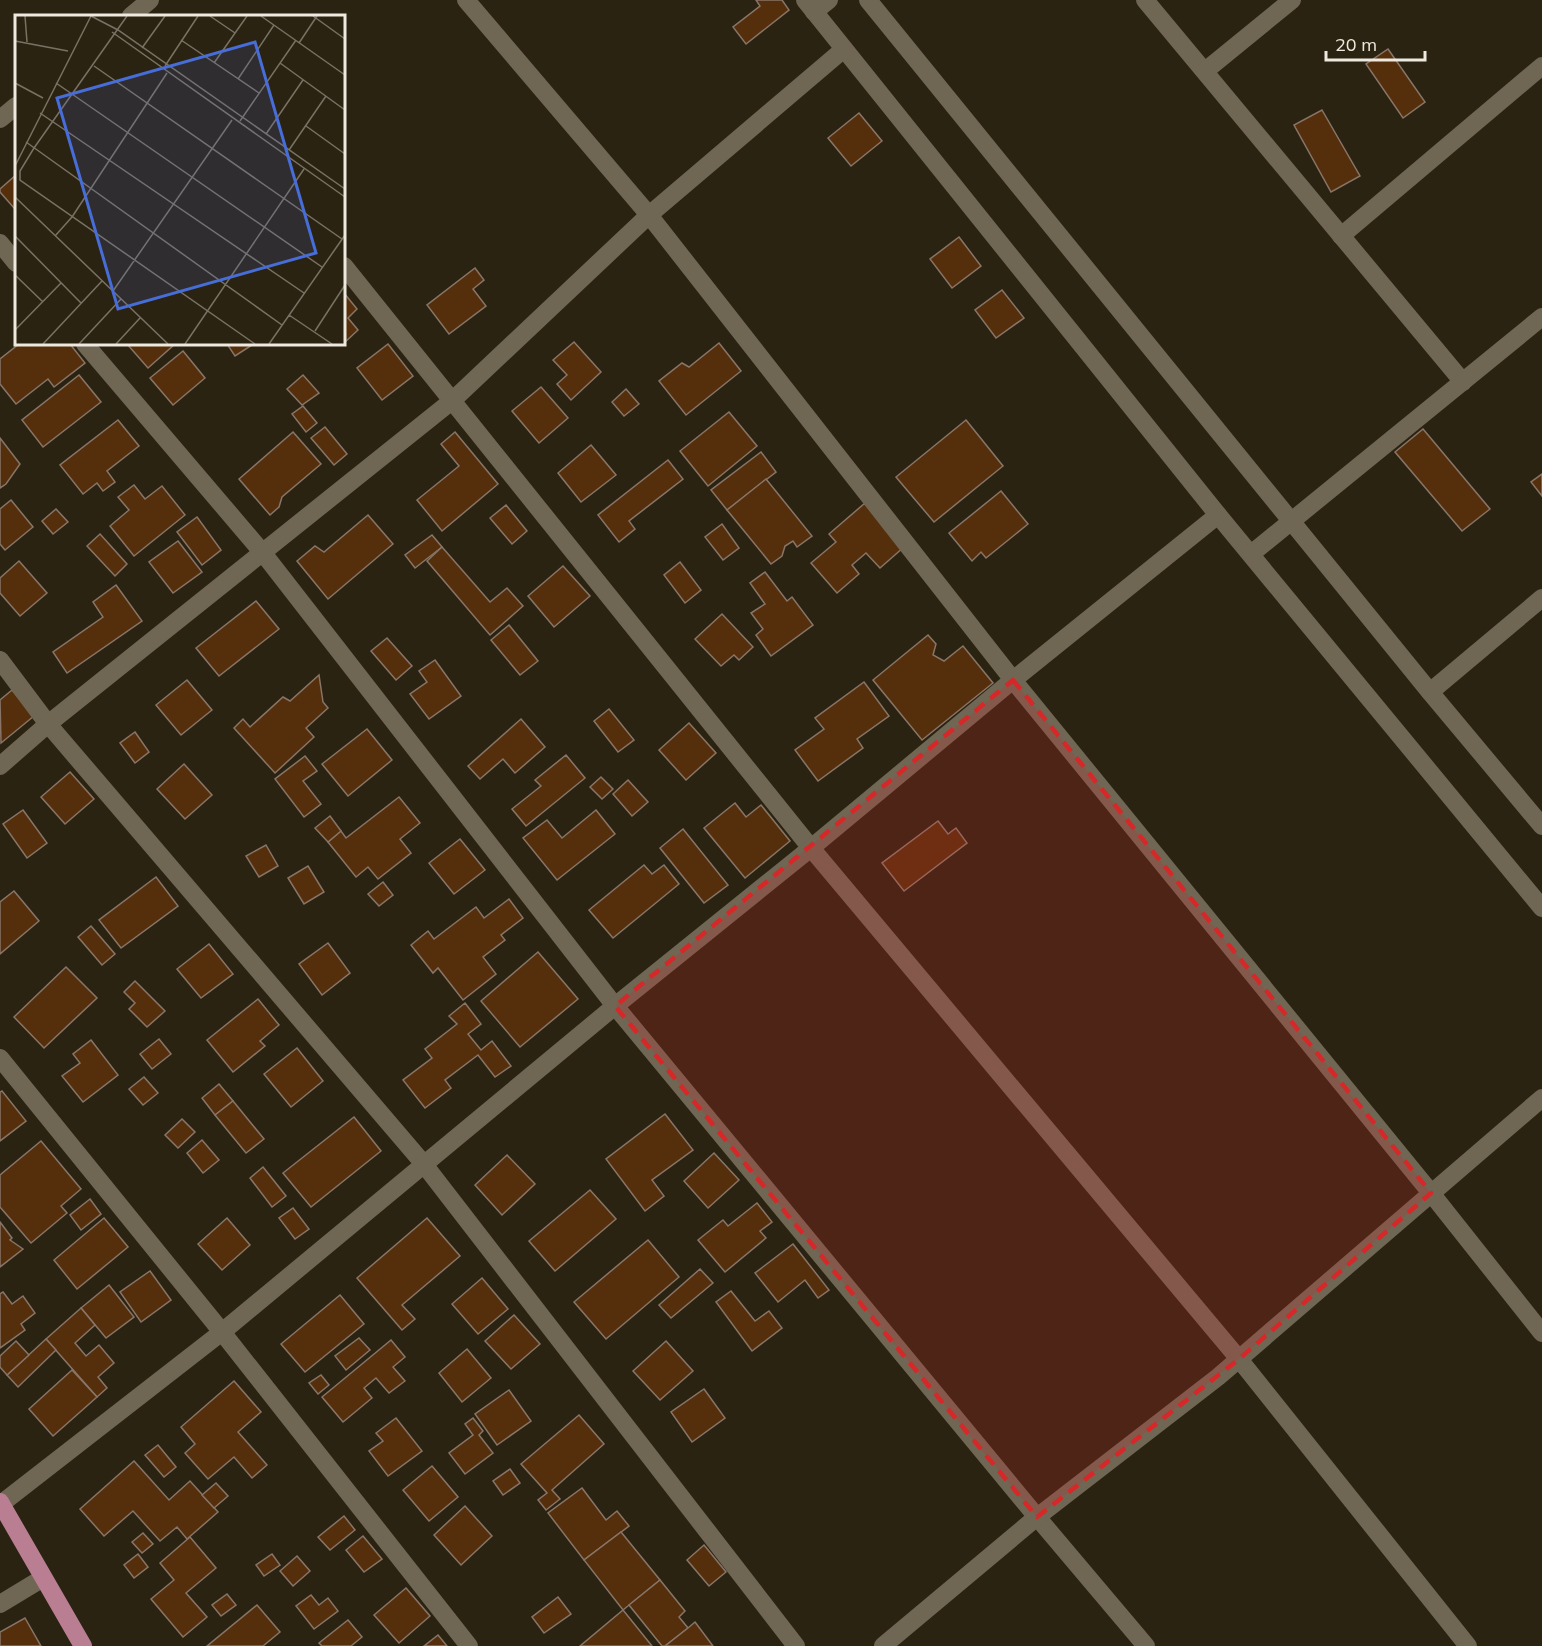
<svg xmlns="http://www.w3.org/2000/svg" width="1542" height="1646" font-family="Mulish,sans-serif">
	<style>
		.building { fill: #552f0c; stroke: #887568; stroke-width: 1.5 }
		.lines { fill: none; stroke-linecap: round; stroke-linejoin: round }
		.minor { stroke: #706654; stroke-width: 18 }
		.major { stroke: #ba7e93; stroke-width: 18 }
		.marked { fill: #d62828; fill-opacity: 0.2; stroke: #d62828; stroke-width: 4.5; stroke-dasharray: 12 8; stroke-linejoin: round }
		.inset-road { fill: none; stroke: #797264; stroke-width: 1.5 }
		.view { fill: #476dd9; fill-opacity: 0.15; stroke: #476dd9; stroke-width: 3 }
		.inset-edge { fill: none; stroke: #eee9de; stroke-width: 3 }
	</style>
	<rect width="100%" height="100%" fill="#2b2312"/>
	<!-- building -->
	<g class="building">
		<polygon points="756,0 782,0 789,10 746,44 733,27 760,6"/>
		<polygon points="1388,49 1425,102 1403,118 1366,64"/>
		<polygon points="1322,110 1360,176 1331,192 1294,125"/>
		<polygon points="859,113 882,141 851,166 828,138"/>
		<polygon points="16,175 16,206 14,208 0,192 0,189"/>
		<polygon points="959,237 981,266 952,288 930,259"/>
		<polygon points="475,268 484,280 473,289 486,306 449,334 427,305"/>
		<polygon points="1002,290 1024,318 996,338 975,310"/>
		<polygon points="344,293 357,309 348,318 358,330 344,343"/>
		<polygon points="574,342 601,372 571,400 557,384 567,375 553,360"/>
		<polygon points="719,343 741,371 686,415 659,381 682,363 689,367"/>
		<polygon points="19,344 70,344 85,363 54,387 48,379 16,404 0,384 0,359"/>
		<polygon points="127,344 175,344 148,368"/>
		<polygon points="227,344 251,344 252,345 235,356"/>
		<polygon points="388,344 413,376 382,400 357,368"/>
		<polygon points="183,351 205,378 173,405 150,378"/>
		<polygon points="79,375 101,402 43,447 22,420"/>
		<polygon points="303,375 319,393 302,405 287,389"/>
		<polygon points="541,387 568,418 539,443 512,411"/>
		<polygon points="626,389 639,404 624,416 612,402"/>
		<polygon points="303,406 317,423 306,432 292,414"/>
		<polygon points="729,412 757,446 708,486 680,451"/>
		<polygon points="118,420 139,446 107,471 115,482 103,491 97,483 83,494 60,465"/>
		<polygon points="966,420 1003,466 934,522 896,477"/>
		<polygon points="325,427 347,454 334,465 311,438"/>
		<polygon points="1423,429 1490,509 1462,531 1395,452"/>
		<polygon points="293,432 321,464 282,497 279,507 270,515 239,479"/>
		<polygon points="455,432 498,484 442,531 417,500 459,466 441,444"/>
		<polygon points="0,438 20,464 6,484 0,488"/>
		<polygon points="591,445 616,475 581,502 558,473"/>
		<polygon points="761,452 776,472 727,510 711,490"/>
		<polygon points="668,460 683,479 629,521 635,529 619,542 598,515"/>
		<polygon points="1542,474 1542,496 1531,482"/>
		<polygon points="766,479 812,536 797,547 793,541 785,546 782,556 771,564 727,510"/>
		<polygon points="134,485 145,499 162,486 185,515 134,556 110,526 129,510 118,497"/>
		<polygon points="1001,491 1028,524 986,558 981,552 972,561 949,533"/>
		<polygon points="11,500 33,527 5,550 0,544 0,509"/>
		<polygon points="865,503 904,547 880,568 866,553 852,565 859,574 837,593 811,563 836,542 829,534"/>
		<polygon points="506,505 527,531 512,544 490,518"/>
		<polygon points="56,509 68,522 53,534 42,521"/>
		<polygon points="368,515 393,544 328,599 297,561 315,546 324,552"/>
		<polygon points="197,517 221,550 202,565 177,532"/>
		<polygon points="722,524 739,548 723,560 705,537"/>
		<polygon points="100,534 127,564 115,576 87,546"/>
		<polygon points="432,535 442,547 415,568 405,555"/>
		<polygon points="178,541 202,572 173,593 149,562"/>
		<polygon points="442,547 490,602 507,588 523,606 490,635 427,561"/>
		<polygon points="19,561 47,593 20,616 0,593 0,578"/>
		<polygon points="680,562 701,590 685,603 664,575"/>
		<polygon points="563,566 590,596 554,627 528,596"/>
		<polygon points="765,572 787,601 792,597 813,625 771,656 756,635 763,629 751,613 765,604 750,583"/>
		<polygon points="116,585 142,621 67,673 53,652 103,617 93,602"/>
		<polygon points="256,601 279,629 219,676 196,648"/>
		<polygon points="722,614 753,647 739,660 734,655 721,666 695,639"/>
		<polygon points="509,625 538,661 520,675 491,640"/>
		<polygon points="928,635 936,644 933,655 944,661 963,646 993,683 922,740 873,680"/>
		<polygon points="387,638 412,666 396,680 371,651"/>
		<polygon points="435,660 461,696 429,719 410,694 427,682 419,671"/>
		<polygon points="319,675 323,702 328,708 306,728 314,737 275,773 234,728 243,719 250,727 283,697 290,701"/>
		<polygon points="187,680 212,710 181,735 156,705"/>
		<polygon points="864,682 889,716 857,739 863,748 818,781 795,750 824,729 815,718"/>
		<polygon points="12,690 34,716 1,743 0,700"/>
		<polygon points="609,709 634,740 618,752 594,721"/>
		<polygon points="521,719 545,747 515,773 503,759 480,779 468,766"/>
		<polygon points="689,723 716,753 686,780 659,750"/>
		<polygon points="367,729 392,760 348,796 322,764"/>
		<polygon points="135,732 149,752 135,763 120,743"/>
		<polygon points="566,755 585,778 526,826 512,809 541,786 535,780"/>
		<polygon points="305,756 317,771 303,781 321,804 304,817 275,779"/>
		<polygon points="184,764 212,795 185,819 157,789"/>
		<polygon points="70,772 94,799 65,824 41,797"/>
		<polygon points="601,777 613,789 602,799 590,787"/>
		<polygon points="628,780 648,802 632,816 613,794"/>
		<polygon points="399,797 420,823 400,839 411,853 378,879 368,867 356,877 328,842 341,831 346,838"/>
		<polygon points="735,803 746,817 761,805 790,841 745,878 704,828"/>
		<polygon points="23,810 47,843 27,858 3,824"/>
		<polygon points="596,810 615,834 557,880 523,838 547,820 562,838"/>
		<polygon points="330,816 341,831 328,842 315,828"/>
		<polygon points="938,821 948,834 956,828 967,843 904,891 882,863"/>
		<polygon points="683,829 728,885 704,903 660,848"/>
		<polygon points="460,839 485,870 454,894 429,863"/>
		<polygon points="266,845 278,866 259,877 246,856"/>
		<polygon points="644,865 652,874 664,865 679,884 613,938 589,910"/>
		<polygon points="308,866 324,892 304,904 288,878"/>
		<polygon points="156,877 178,906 121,948 99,920"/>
		<polygon points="383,882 393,895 379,906 368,894"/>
		<polygon points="14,891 39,921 0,954 0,902"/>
		<polygon points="509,899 523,918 501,935 505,940 483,957 496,974 463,1000 438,968 433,973 411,945 428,931 434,939 476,907 484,918"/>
		<polygon points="91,926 115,954 102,965 78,937"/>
		<polygon points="328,943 350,973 322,995 299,964"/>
		<polygon points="209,944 233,974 201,998 177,969"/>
		<polygon points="538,952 578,999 520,1047 481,1001"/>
		<polygon points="66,967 97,998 44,1048 14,1017"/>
		<polygon points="135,981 165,1011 147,1027 129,1009 135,1003 124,992"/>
		<polygon points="258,999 279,1025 260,1041 265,1046 233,1072 207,1040"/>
		<polygon points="465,1003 481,1024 468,1034 481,1050 492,1041 511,1066 495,1077 478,1055 445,1080 451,1088 425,1108 403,1080 432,1058 425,1049 457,1024 449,1016"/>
		<polygon points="159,1039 171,1054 152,1069 140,1054"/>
		<polygon points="91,1040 118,1075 83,1102 62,1076 80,1063 73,1054"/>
		<polygon points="297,1048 323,1081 291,1107 264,1074"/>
		<polygon points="144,1077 158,1093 143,1105 129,1089"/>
		<polygon points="219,1084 233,1101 215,1115 202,1098"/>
		<polygon points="2,1091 26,1121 0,1141 0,1092"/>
		<polygon points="233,1101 264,1139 246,1153 215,1115"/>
		<polygon points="665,1114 693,1150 652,1180 664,1196 645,1211 606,1159"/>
		<polygon points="354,1117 381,1151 311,1207 283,1173"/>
		<polygon points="182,1119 195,1132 178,1148 165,1135"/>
		<polygon points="202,1140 219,1160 203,1173 187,1153"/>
		<polygon points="41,1141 81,1189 61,1206 67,1213 31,1243 0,1207 0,1175"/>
		<polygon points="714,1153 739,1180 708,1208 684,1181"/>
		<polygon points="507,1155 535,1184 502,1215 475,1185"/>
		<polygon points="263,1167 286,1196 272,1207 250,1178"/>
		<polygon points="590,1190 616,1219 555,1271 529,1241"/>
		<polygon points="90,1199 101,1214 81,1230 70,1215"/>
		<polygon points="757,1203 772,1222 760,1231 766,1238 725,1272 698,1240 723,1220 728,1226"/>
		<polygon points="293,1208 309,1229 295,1239 279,1218"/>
		<polygon points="104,1218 128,1247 77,1289 54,1260"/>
		<polygon points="227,1218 250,1245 222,1270 198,1244"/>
		<polygon points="427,1218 460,1256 402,1305 415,1319 402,1330 357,1278"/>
		<polygon points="0,1222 12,1238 10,1240 23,1249 0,1267"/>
		<polygon points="648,1240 679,1277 606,1339 574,1302"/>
		<polygon points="793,1244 829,1290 818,1298 805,1280 778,1302 755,1273"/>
		<polygon points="700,1269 713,1283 671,1318 659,1305"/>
		<polygon points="150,1271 171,1300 141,1322 120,1292"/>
		<polygon points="482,1278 508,1309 478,1334 452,1304"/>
		<polygon points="109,1285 134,1317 106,1338 81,1308"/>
		<polygon points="731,1291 755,1321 769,1311 782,1328 752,1351 716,1302"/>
		<polygon points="3,1292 12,1304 23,1296 35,1313 21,1324 25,1330 0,1348 0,1294"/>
		<polygon points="340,1295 364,1324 305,1372 281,1344"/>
		<polygon points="81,1308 95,1325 75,1343 86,1356 99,1345 114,1363 98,1377 107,1388 97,1397 46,1339"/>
		<polygon points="514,1315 540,1344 511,1369 485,1341"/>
		<polygon points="359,1338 370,1350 346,1370 335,1356"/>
		<polygon points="46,1339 56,1350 18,1387 7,1375"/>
		<polygon points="391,1340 405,1357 393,1367 405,1381 389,1393 376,1378 364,1388 372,1398 343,1422 322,1397"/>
		<polygon points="16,1341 29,1355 7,1375 0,1367 0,1356"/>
		<polygon points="666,1341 693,1371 660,1400 633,1371"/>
		<polygon points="467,1349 491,1378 462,1402 439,1373"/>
		<polygon points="72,1370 97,1397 53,1436 29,1409"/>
		<polygon points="321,1375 329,1385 318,1394 309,1383"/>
		<polygon points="234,1381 261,1412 238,1432 267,1465 252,1478 234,1457 208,1479 185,1453 195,1444 181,1427"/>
		<polygon points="704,1389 725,1418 692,1442 671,1412"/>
		<polygon points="509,1390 531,1421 497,1445 475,1414"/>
		<polygon points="579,1415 604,1444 552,1490 560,1499 546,1510 538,1500 547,1493 521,1464"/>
		<polygon points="396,1418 422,1451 388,1476 369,1451 383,1441 376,1433"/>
		<polygon points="473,1418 483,1431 479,1435 493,1453 465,1474 449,1453 473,1435 465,1424"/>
		<polygon points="158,1445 176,1467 164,1477 145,1455"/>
		<polygon points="134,1461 169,1500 190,1481 218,1512 187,1539 177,1527 160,1541 133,1511 104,1536 80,1509"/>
		<polygon points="432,1466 458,1497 429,1521 403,1490"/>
		<polygon points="510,1469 520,1483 503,1495 493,1481"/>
		<polygon points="216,1483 228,1496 214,1508 202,1495"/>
		<polygon points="582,1488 606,1520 617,1511 629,1526 584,1560 548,1513"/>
		<polygon points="465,1506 492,1536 461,1565 434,1535"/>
		<polygon points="344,1516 355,1530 330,1550 318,1537"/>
		<polygon points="621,1532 660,1580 623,1610 584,1560"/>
		<polygon points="143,1533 153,1544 142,1553 132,1542"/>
		<polygon points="363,1536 382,1559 364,1572 346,1550"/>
		<polygon points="190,1537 216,1568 186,1593 207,1617 183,1637 151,1599 174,1580 160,1563"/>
		<polygon points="704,1545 726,1572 709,1586 687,1560"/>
		<polygon points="138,1554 148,1567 134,1578 124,1565"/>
		<polygon points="272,1554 280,1565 264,1576 256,1565"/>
		<polygon points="297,1556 310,1571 293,1586 280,1571"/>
		<polygon points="660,1580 685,1611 679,1617 688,1628 665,1646 662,1646 629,1605"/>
		<polygon points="406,1588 430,1616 399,1643 374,1615"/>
		<polygon points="227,1594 236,1605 221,1616 212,1605"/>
		<polygon points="311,1595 319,1605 328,1598 338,1611 314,1629 296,1606"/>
		<polygon points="558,1597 571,1614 544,1633 532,1617"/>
		<polygon points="257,1605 280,1632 263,1646 207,1646"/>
		<polygon points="623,1610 652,1646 580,1646"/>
		<polygon points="25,1618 41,1646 0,1646 0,1632"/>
		<polygon points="348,1620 362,1637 351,1646 322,1646 319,1643"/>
		<polygon points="695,1622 713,1646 665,1646 688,1628"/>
		<polygon points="438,1635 447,1646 424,1646"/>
	</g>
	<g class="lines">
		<!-- minor -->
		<g class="minor">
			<polyline points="466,0 649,215 1013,680 1431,1193 1542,1333"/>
			<polyline points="805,0 1218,515 1542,908"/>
			<polyline points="868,0 1430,692 1542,826"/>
			<polyline points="1145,0 1463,382"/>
			<polyline points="814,12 829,0"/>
			<polyline points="131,16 150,0"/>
			<polyline points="1205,71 1292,0"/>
			<polyline points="0,119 16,106"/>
			<polyline points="1341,236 1542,66"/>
			<polyline points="0,243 16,263"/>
			<polyline points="344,266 811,848 1239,1359 1468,1646"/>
			<polyline points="85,344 263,553 615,1006 1037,1517 1146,1646"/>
			<polyline points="1251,554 1542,317"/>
			<polyline points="0,660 48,724 423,1163 796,1646"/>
			<polyline points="1430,692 1542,598"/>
			<polyline points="0,766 48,724 453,400 649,215 844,49"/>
			<polyline points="0,1058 222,1332 469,1646"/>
			<polyline points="1,1504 222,1332 615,1006 811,848 1013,680 1218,515"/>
			<polyline points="0,1604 43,1578"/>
			<polyline points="883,1646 1037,1517 1218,1377 1542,1098"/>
		</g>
		<!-- major -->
		<polyline class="major" points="0,1502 83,1646"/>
	</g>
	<!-- marked area -->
	<path class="marked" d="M1013 680 1431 1193 1239 1359 1037 1517 615 1006Z"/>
	<!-- overview -->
	<g transform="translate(15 15)">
		<rect width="330" height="330" fill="#2b2312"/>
		<path class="inset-road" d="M10 1 12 27M76 1 103 15 330 174M112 1 19 133 5 156V165L240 329M195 1 220 18M246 1 330 60M298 1 330 24M97 17 330 182M166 25 244 78M0 26 53 36M284 28 302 1M127 33 150 1M199 48 232 1M265 48 330 95M79 51 327 224M150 51 183 1M223 64 259 10M0 68 28 83M41 68 307 252M25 98 289 278M225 106 281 25M291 111 330 139M251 119 288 65M11 127 267 310M274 135 311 81M0 151 76 1M0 182 153 329M0 221 66 288M40 221 57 202 152 58M0 260 28 287M98 276 217 105M274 300 317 329M0 315 46 268M300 316 330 270M28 329 87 266M64 329 106 284M101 329 125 303M170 329 289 154M254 329 330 220"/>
		<path class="view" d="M240 27 301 238 103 294 42 83Z"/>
		<rect width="330" height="330" class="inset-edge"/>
	</g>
	<!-- scale -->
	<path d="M1326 51v9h99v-9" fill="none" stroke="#eee9de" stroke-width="3"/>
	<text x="1335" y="51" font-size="18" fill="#eee9de" stroke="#2b2312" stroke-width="4.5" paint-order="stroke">20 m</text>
</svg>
